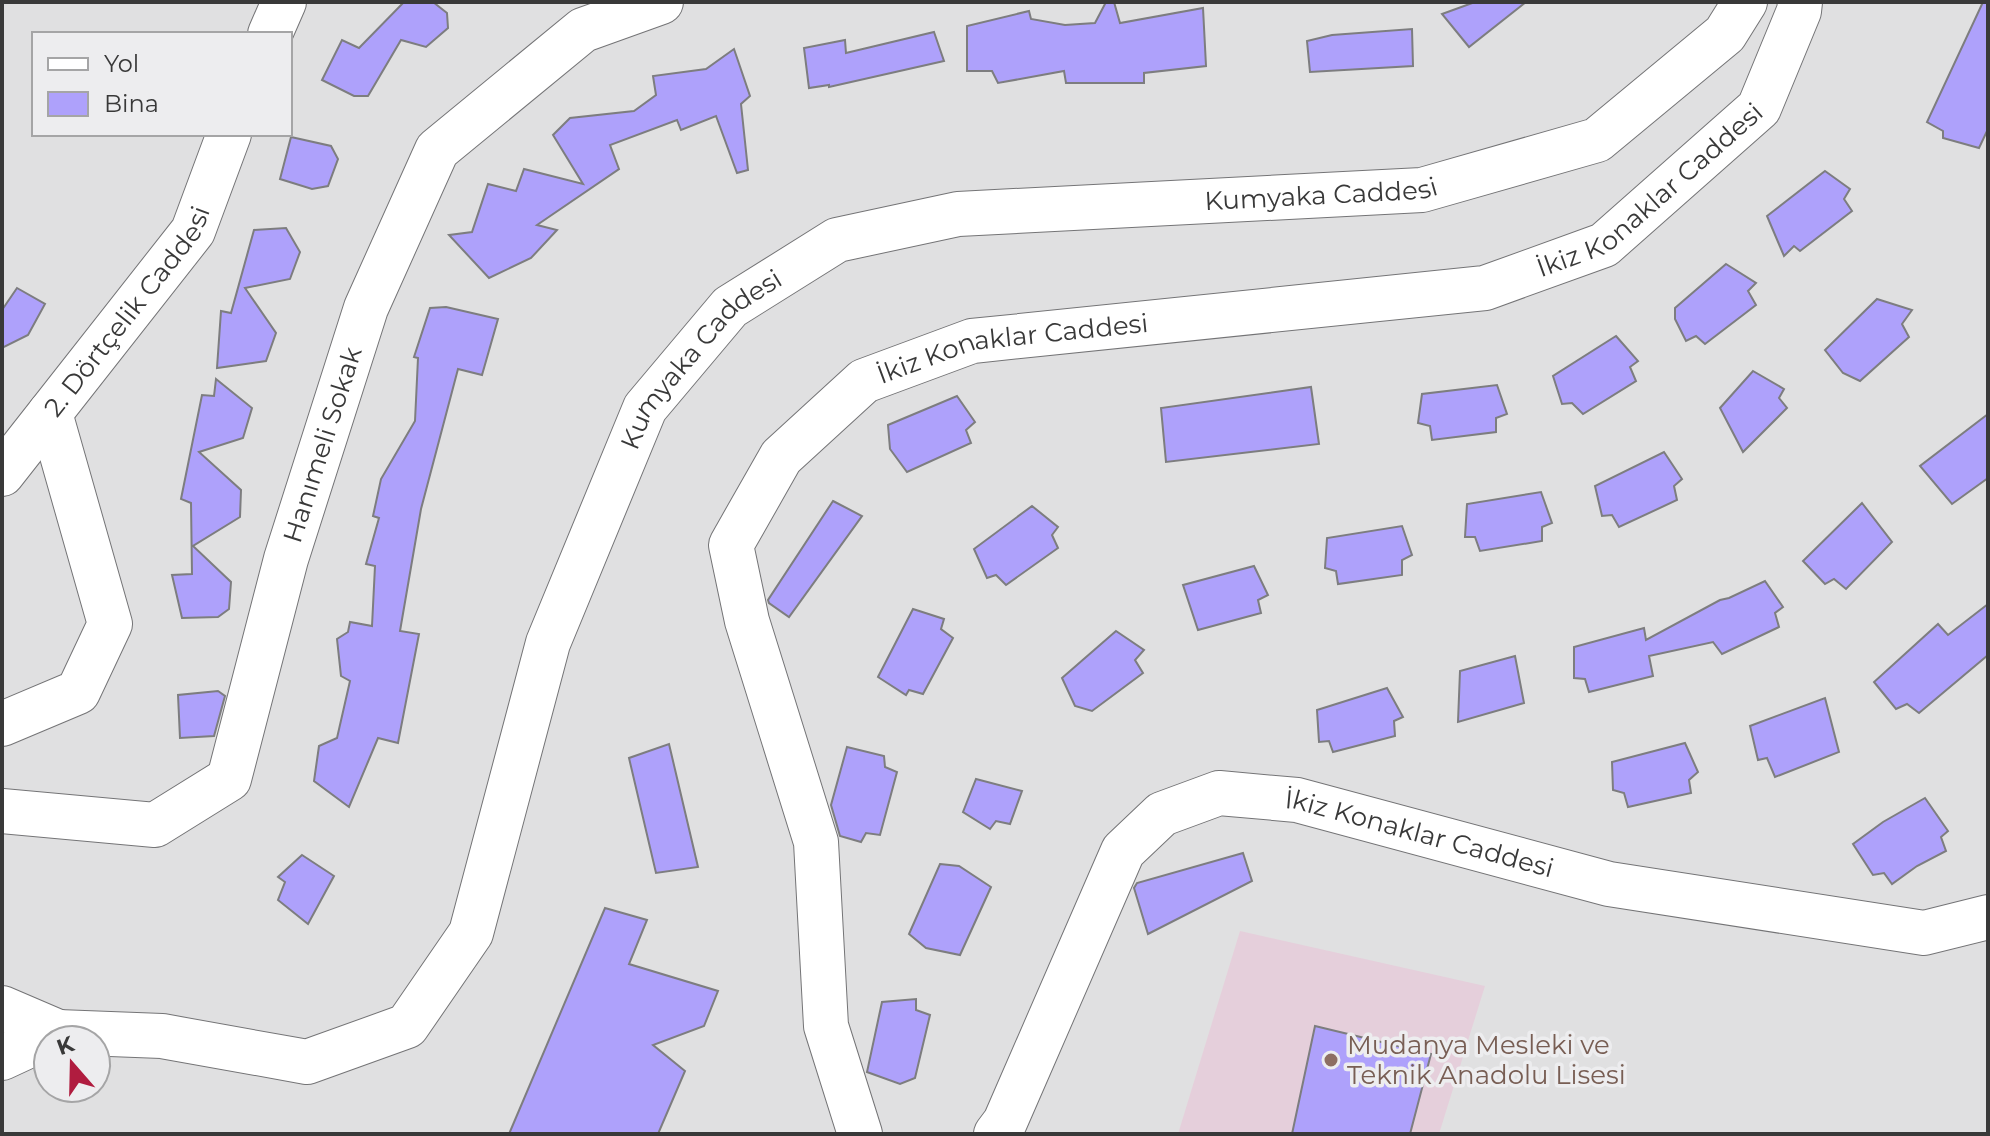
<svg xmlns="http://www.w3.org/2000/svg" width="1990" height="1136" font-family="Montserrat,sans-serif">
	<style>
		.education { fill: #e5cfdb }
		.building { fill: #aea1fb; stroke: #7d7d7f; stroke-width: 2 }
		.lines { fill: none; stroke-linecap: round; stroke-linejoin: round }
		.minor-casing { stroke: #747476; stroke-width: 46 }
		.secondary-casing { stroke: #747476; stroke-width: 46 }
		.minor { stroke: #fff; stroke-width: 44 }
		.secondary { stroke: #fff; stroke-width: 44 }
		.education-dot { fill: #8d6e63; stroke: #ededef; stroke-width: 3 }
		.labels { text-anchor: middle; dominant-baseline: central; stroke-width: 7; stroke-linejoin: round; paint-order: stroke }
		.street-label { font-size: 26px; fill: #393939; stroke: #ededef }
		.education-label { font-size: 26px; fill: #785e54; stroke: #ededef; text-anchor: start }
	</style>
	<rect width="100%" height="100%" fill="#e0e0e1"/>
	<!-- education -->
	<polygon class="education" points="1240,931 1485,986 1439,1134 1178,1134"/>
	<!-- building -->
	<g class="building">
		<polygon points="404,2 433,2 447,13 448,28 426,47 401,40 368,96 354,96 322,80 342,40 359,48"/>
		<polygon points="1106,2 1114,2 1120,23 1203,8 1206,66 1144,73 1144,83 1066,83 1064,71 998,83 992,71 967,71 967,26 1029,11 1031,19 1065,25 1095,23"/>
		<polygon points="1475,2 1526,2 1469,47 1442,14"/>
		<polygon points="1983,2 1988,2 1988,129 1979,148 1943,138 1943,131 1927,122"/>
		<polygon points="1412,29 1413,66 1310,72 1307,41 1332,35"/>
		<polygon points="934,32 944,61 829,87 829,85 809,88 804,48 845,40 846,53"/>
		<polygon points="734,49 750,96 741,104 748,170 737,173 716,116 681,130 677,120 610,145 619,169 537,225 557,230 531,258 489,278 449,235 472,232 488,184 516,191 524,169 583,184 553,135 570,118 634,111 656,95 653,76 706,69"/>
		<polygon points="291,137 331,146 338,159 328,186 312,189 280,179"/>
		<polygon points="1825,171 1850,189 1844,199 1852,211 1800,251 1794,246 1784,256 1767,216"/>
		<polygon points="286,228 300,252 290,279 245,288 276,333 266,361 217,368 221,311 231,313 254,230"/>
		<polygon points="1726,264 1756,283 1748,291 1756,305 1705,344 1696,336 1686,341 1675,319 1675,308"/>
		<polygon points="17,288 45,304 28,335 2,348 2,310"/>
		<polygon points="1877,299 1912,310 1902,324 1909,337 1860,381 1843,373 1825,350"/>
		<polygon points="446,307 498,319 482,375 458,369 421,509 400,631 419,634 398,743 378,738 349,807 314,781 319,746 337,738 350,681 341,676 337,639 348,632 350,622 372,626 375,566 366,564 379,518 373,516 381,479 415,421 418,358 414,357 430,308"/>
		<polygon points="1616,336 1638,361 1630,367 1636,381 1583,414 1572,403 1562,404 1553,376"/>
		<polygon points="1753,371 1784,389 1779,398 1787,408 1743,452 1720,408"/>
		<polygon points="216,379 252,408 243,438 199,452 241,490 240,517 193,546 231,582 229,609 218,617 182,618 172,575 192,574 191,503 181,499 202,395 214,396"/>
		<polygon points="1497,385 1507,414 1496,418 1496,432 1432,440 1430,426 1418,423 1422,394"/>
		<polygon points="1311,387 1319,444 1166,462 1161,408"/>
		<polygon points="957,396 975,422 966,430 971,443 907,472 890,449 888,425"/>
		<polygon points="1988,414 1988,478 1952,504 1920,466"/>
		<polygon points="1664,452 1682,479 1674,486 1677,500 1619,527 1612,515 1602,516 1595,486"/>
		<polygon points="1541,492 1552,523 1542,527 1542,541 1480,551 1475,537 1465,537 1467,504"/>
		<polygon points="833,501 862,516 789,617 769,603 768,600"/>
		<polygon points="1862,503 1892,542 1846,589 1834,579 1825,584 1803,561"/>
		<polygon points="1032,506 1058,527 1052,535 1058,548 1006,585 996,575 987,578 974,549"/>
		<polygon points="1402,526 1412,555 1402,560 1402,575 1338,584 1336,571 1325,568 1327,538"/>
		<polygon points="1254,566 1268,595 1258,600 1261,613 1198,630 1183,585"/>
		<polygon points="1765,581 1783,607 1775,613 1779,627 1722,654 1713,642 1649,656 1653,676 1589,692 1585,679 1574,678 1574,647 1644,628 1646,640 1720,600 1729,598"/>
		<polygon points="1988,604 1988,655 1919,713 1907,704 1896,709 1874,682 1938,624 1948,635"/>
		<polygon points="913,609 944,619 941,629 953,638 923,694 909,690 906,695 878,677"/>
		<polygon points="1116,631 1144,650 1135,660 1143,673 1092,711 1075,706 1062,678"/>
		<polygon points="1515,656 1524,703 1458,722 1460,671"/>
		<polygon points="1387,688 1403,717 1394,721 1395,736 1333,752 1329,741 1319,742 1317,710"/>
		<polygon points="218,691 225,696 214,736 180,738 178,695"/>
		<polygon points="1825,698 1839,752 1775,777 1767,758 1758,760 1750,726"/>
		<polygon points="1685,743 1698,772 1689,780 1691,793 1628,807 1624,793 1613,790 1612,762"/>
		<polygon points="669,744 698,867 656,873 629,758"/>
		<polygon points="847,747 884,756 885,767 897,772 880,835 866,833 861,842 840,836 831,805"/>
		<polygon points="976,779 1022,791 1010,824 996,821 990,829 963,812"/>
		<polygon points="1925,798 1948,831 1941,837 1946,851 1917,866 1892,884 1884,873 1873,875 1853,844 1883,822"/>
		<polygon points="1243,853 1252,881 1148,934 1134,888 1137,883"/>
		<polygon points="302,855 334,876 308,924 278,900 285,882 278,877"/>
		<polygon points="940,864 959,866 991,887 960,955 926,948 909,934"/>
		<polygon points="605,908 647,920 629,964 718,991 704,1026 653,1045 685,1071 658,1134 509,1134"/>
		<polygon points="916,999 916,1010 930,1015 915,1078 900,1084 867,1072 882,1002"/>
		<polygon points="1315,1026 1431,1054 1410,1134 1292,1134"/>
	</g>
	<g class="lines">
		<!-- minor casing -->
		<g class="minor-casing">
			<g id="minor">
				<polyline points="270,34 284,2"/>
				<path id="s1" d="M2 474 193 231 229 134"/>
				<polyline points="2,724 78,692 110,624 50,413"/>
				<path id="s2" d="M2 811 155 825 229 779 286 559 366 308 437 150 583 30 661 2"/>
				<polyline points="2,1008 58,1032"/>
				<path id="s3" d="M860 1134 826 1026 816 842 747 621 731 545 781 457 864 381 972 341 1485 288 1604 245 1759 108 1799 11 1800 2"/>
				<path id="s4" d="M996 1134 1005 1122 1123 851 1162 814 1219 793 1297 800 1609 884 1924 933 1988 917"/>
			</g>
		</g>
		<!-- secondary casing -->
		<g class="secondary-casing">
			<g id="secondary">
				<path id="s5" d="M2 1058 58 1032 162 1036 307 1062 407 1026 471 933 548 643 645 408 730 307 837 240 958 214 1422 190 1597 140 1725 34 1745 2"/>
			</g>
		</g>
		<!-- minor -->
		<use href="#minor" class="minor"/>
		<!-- secondary -->
		<use href="#secondary" class="secondary"/>
	</g>
	<!-- markers -->
	<circle class="education-dot" cx="1331" cy="1060" r="8"/>
	<g class="labels">
		<!-- street labels -->
		<g class="street-label">
			<text stroke="none"><textPath href="#s3" startOffset="1646">İkiz Konaklar Caddesi</textPath></text>
			<text stroke="none"><textPath href="#s5" startOffset="1832">Kumyaka Caddesi</textPath></text>
			<text stroke="none"><textPath href="#s1" startOffset="206">2. Dörtçelik Caddesi</textPath></text>
			<text stroke="none"><textPath href="#s3" startOffset="974">İkiz Konaklar Caddesi</textPath></text>
			<text stroke="none"><textPath href="#s5" startOffset="1160">Kumyaka Caddesi</textPath></text>
			<text stroke="none"><textPath href="#s2" startOffset="588">Hanımeli Sokak</textPath></text>
			<text stroke="none"><textPath href="#s4" startOffset="630">İkiz Konaklar Caddesi</textPath></text>
		</g>
		<!-- education labels -->
		<g class="education-label">
			<text x="1347" y="1045">Mudanya Mesleki ve<tspan x="1347" dy="30">Teknik Anadolu Lisesi</tspan></text>
		</g>
	</g>
	<!-- border -->
	<rect width="1990" height="1136" fill="none" stroke="#393939" stroke-width="8"/>
	<!-- legend -->
	<rect x="32" y="32" width="260" height="104" fill="#ededef" stroke="#a5a5a6" stroke-width="2"/>
	<rect x="48" y="58" width="40" height="12" fill="#ffffff" stroke="#a5a5a6" stroke-width="2"/>
	<text x="104" y="72" font-size="24" fill="#393939">Yol</text>
	<rect x="48" y="92" width="40" height="24" fill="#aea1fb" stroke="#a5a5a6" stroke-width="2"/>
	<text x="104" y="112" font-size="24" fill="#393939">Bina</text>
	<!-- north arrow -->
	<g transform="translate(72 1064) rotate(340)"><circle r="38" fill="#ededef" stroke="#a5a5a6" stroke-width="2"/>
	<path d="M0-6L14 30L0 20L-14 30Z" fill="#b01c3f"/>
	<text y="-12" font-size="22" font-weight="bold" text-anchor="middle" fill="#393939">K</text>
	</g>
</svg>
